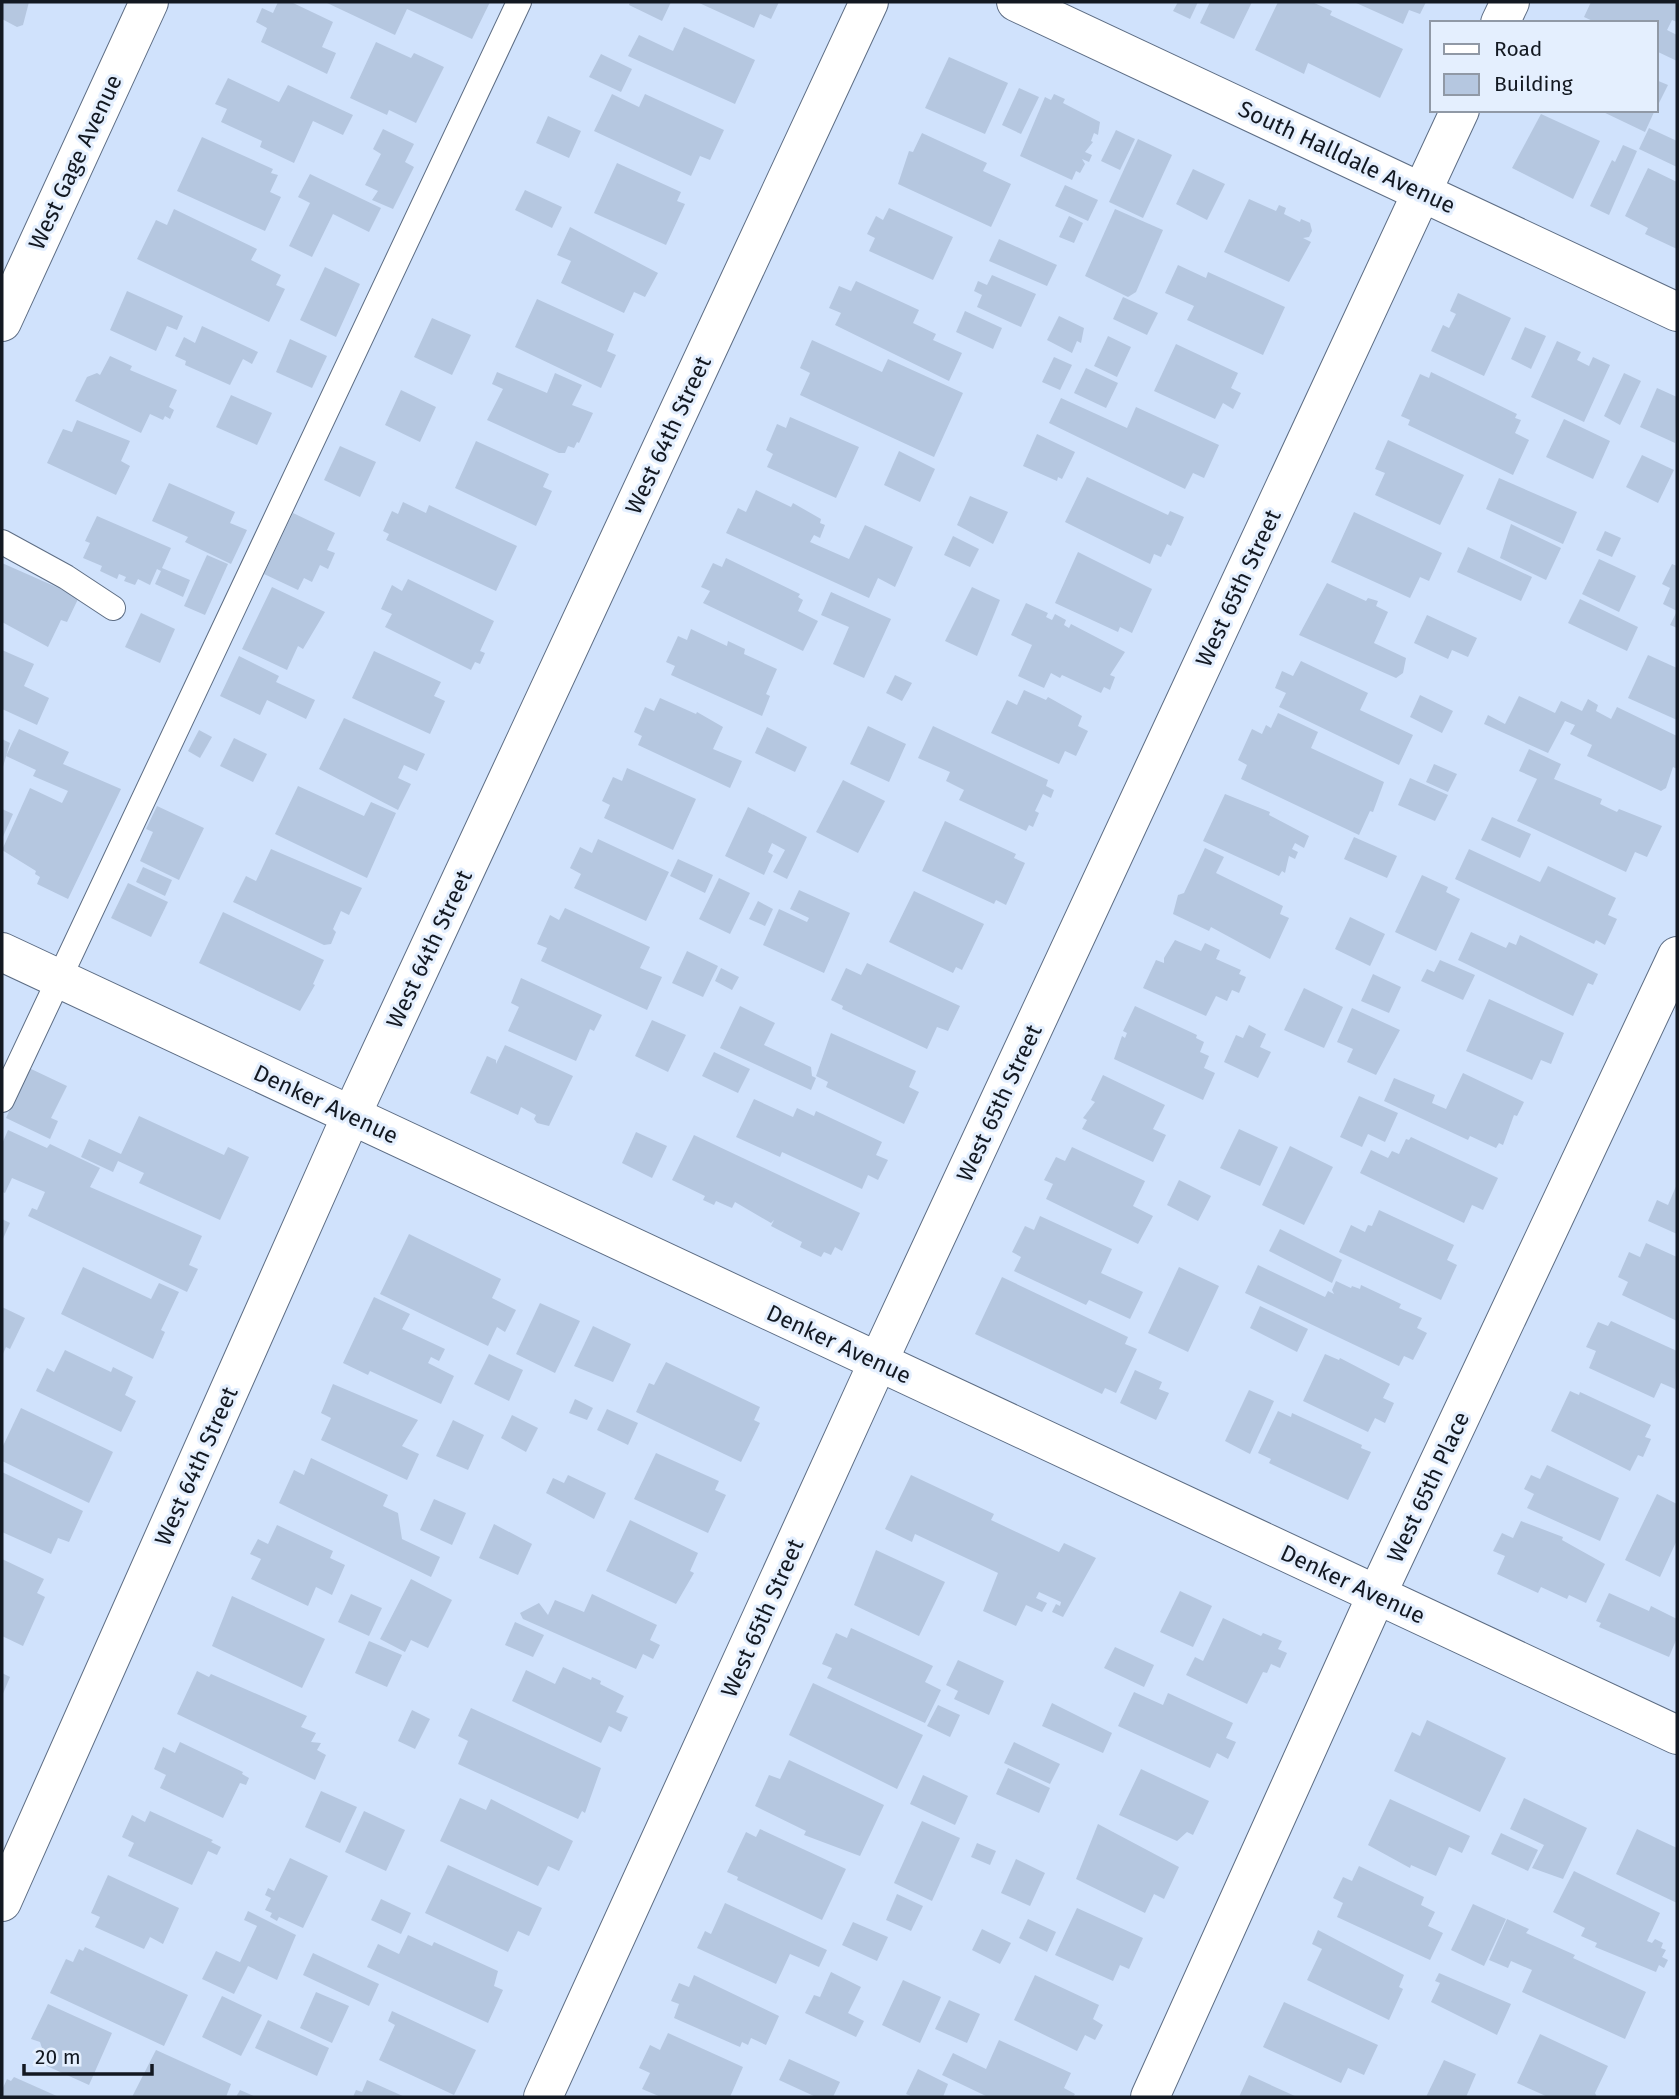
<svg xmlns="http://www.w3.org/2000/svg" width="1679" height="2099" font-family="'Fira Sans',sans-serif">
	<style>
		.building { fill: #b5c7e0 }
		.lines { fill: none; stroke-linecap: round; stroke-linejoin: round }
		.service-casing { stroke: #5d6d84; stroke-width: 26 }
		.minor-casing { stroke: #5d6d84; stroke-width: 40 }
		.tertiary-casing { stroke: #5d6d84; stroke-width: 40 }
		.secondary-casing { stroke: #5d6d84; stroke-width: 40 }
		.service { stroke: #fff; stroke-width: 24 }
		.minor { stroke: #fff; stroke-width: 38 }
		.tertiary { stroke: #fff; stroke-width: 38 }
		.secondary { stroke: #fff; stroke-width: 38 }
		.labels { text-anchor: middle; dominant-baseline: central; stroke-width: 6; stroke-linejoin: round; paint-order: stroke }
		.street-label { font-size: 23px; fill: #131922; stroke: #e4effe }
	</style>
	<rect width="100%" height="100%" fill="#d0e2fc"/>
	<!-- building -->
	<g class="building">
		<polygon points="2,2 29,2 23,25 17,27 2,19"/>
		<polygon points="278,2 291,2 333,22 322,47 336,53 327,74 261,42 267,28 256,22 262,8 273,13"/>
		<polygon points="325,2 490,2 472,39 407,9 395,35"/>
		<polygon points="630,2 671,2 662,21 629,5"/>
		<polygon points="697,2 779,2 771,19 760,14 754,28"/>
		<polygon points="1178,2 1198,2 1190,19 1173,11"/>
		<polygon points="1210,2 1252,2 1234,39 1200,23"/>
		<polygon points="1278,2 1312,2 1332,11 1330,15 1403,49 1380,98 1308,63 1304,74 1255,50"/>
		<polygon points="1354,2 1426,2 1420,14 1409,10 1403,24"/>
		<polygon points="1591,2 1677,3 1677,22 1672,20 1667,30 1677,35 1677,61 1656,51 1656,23 1597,23 1584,17"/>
		<polygon points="684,27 755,60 735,104 628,56 639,35 673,51"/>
		<polygon points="376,42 411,58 414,53 444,67 416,123 389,110 387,115 350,98"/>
		<polygon points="601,54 632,69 621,92 589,77"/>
		<polygon points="949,57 1008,83 985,134 925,108"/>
		<polygon points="228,78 279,102 288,85 353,115 343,135 313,121 294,163 260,147 262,141 221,122 227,109 215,104"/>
		<polygon points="1656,80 1668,85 1656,109"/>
		<polygon points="1019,88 1039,97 1021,134 1002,125"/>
		<polygon points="612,94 639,107 645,94 724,130 710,160 700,156 691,176 594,131"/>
		<polygon points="1054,94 1065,99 1063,103 1100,122 1098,135 1094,133 1091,141 1093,142 1085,152 1092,155 1089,162 1082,159 1085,164 1080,173 1076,171 1072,180 1020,156 1045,97 1051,100"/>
		<polygon points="1599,110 1655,110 1645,132"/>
		<polygon points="1541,114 1600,141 1573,199 1512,168"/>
		<polygon points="548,116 581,131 569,158 536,143"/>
		<polygon points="1649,128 1677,141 1677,167 1639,149"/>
		<polygon points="383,129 414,144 405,162 414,167 393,209 372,200 378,191 365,185 381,154 373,149"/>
		<polygon points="1116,130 1135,139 1120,170 1101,161"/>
		<polygon points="922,133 987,163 983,171 1011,184 991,227 898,184 909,151 913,152"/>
		<polygon points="202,137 273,169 271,173 278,175 270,192 281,197 265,231 177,191"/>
		<polygon points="1138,139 1172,155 1143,218 1109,202"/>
		<polygon points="1623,145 1637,151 1609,215 1590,206 1612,160 1615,162"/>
		<polygon points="617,163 681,192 677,201 685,204 666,245 594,213"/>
		<polygon points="1648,168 1677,182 1677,249 1645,234 1648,228 1625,216"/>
		<polygon points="1193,169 1225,184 1207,220 1176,204"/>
		<polygon points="310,174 381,208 369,232 333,214 312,257 289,246 310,203 298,197"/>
		<polygon points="1065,185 1098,200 1088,221 1055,206"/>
		<polygon points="525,190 562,207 552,228 515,210"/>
		<polygon points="1249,199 1276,211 1279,205 1286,208 1284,214 1300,222 1301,219 1310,223 1312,231 1309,237 1303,238 1311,242 1289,282 1224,252"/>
		<polygon points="889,208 953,237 933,280 869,251 875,238 867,234 876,216 883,220"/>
		<polygon points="174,209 257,249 251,260 281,275 276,285 285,289 269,322 137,259 156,220 167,225"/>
		<polygon points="1115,209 1163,230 1136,292 1128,297 1085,276"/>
		<polygon points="1069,216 1083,223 1074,243 1059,237"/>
		<polygon points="570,227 658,273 645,297 634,292 624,313 561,283 571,261 557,255"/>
		<polygon points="999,239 1057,265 1047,286 989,261"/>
		<polygon points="1178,265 1206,278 1208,272 1285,307 1263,355 1187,320 1194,306 1165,293"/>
		<polygon points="325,267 360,284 336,337 300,320"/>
		<polygon points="992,275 1036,294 1021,327 977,307 982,295 974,291 978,281 987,285"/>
		<polygon points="856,281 919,310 913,323 936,334 933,340 962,353 949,381 835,325 841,313 829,308 839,286 851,291"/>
		<polygon points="127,291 183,316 177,330 167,326 156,351 110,330"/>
		<polygon points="1458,293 1511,318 1484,376 1431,351 1443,325 1449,328 1456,314 1450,311"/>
		<polygon points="1123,297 1158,313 1147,335 1113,319"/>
		<polygon points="537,299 614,334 607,351 616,355 601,388 515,347"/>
		<polygon points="965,311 1002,328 993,349 956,332"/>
		<polygon points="1059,316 1084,328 1081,343 1077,341 1072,353 1047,340"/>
		<polygon points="432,318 471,335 452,375 414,357"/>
		<polygon points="202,326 258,352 252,364 243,359 230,385 185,365 186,361 175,356 184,337 195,343"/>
		<polygon points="1525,327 1546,336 1531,369 1511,359"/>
		<polygon points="1108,336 1131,347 1117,377 1094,366"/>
		<polygon points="290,339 327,356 312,388 276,372"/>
		<polygon points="812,340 882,372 888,359 963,393 934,457 800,395 810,373 800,368"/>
		<polygon points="1557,341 1581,352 1577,360 1589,366 1593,357 1610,365 1584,422 1531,397"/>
		<polygon points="1176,344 1238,373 1231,388 1241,393 1233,409 1223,403 1215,419 1154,391"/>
		<polygon points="110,356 132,366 130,370 177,390 169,407 174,410 170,419 165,416 163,420 150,414 141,433 75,401 87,377 97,373 100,375"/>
		<polygon points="1054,357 1072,365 1060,390 1042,382"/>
		<polygon points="1086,368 1118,383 1106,408 1074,393"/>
		<polygon points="497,372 547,393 555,373 582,385 572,405 593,413 579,443 577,442 574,448 568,446 565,453 559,453 487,420 503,389 492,384"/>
		<polygon points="1431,372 1517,414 1515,418 1521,420 1515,433 1529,440 1513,475 1408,425 1410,420 1401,416 1420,374 1429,378"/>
		<polygon points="1624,373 1641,381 1620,425 1604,416"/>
		<polygon points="1657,388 1677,397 1675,443 1640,427"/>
		<polygon points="401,390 436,407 420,442 385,425"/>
		<polygon points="231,395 272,413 257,445 216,427"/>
		<polygon points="1061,398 1127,428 1136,407 1219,445 1204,478 1193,473 1185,489 1049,423"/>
		<polygon points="790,417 859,447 836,498 767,467 773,454 766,450 777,424 786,428"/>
		<polygon points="1564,419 1610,441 1593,479 1546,457"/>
		<polygon points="77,420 130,441 121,461 130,466 116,495 47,463 63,429 72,432"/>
		<polygon points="1037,434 1075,452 1062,479 1058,477 1057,481 1023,466"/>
		<polygon points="1388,440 1464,475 1440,525 1375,495 1385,473 1375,469"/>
		<polygon points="476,441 549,474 543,487 552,491 536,526 455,488"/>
		<polygon points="340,446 376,462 360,497 324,480"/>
		<polygon points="899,451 935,469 920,502 884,485"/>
		<polygon points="1642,455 1674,470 1658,503 1626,487"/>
		<polygon points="1087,477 1168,515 1170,511 1184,517 1171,546 1167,544 1161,557 1154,554 1150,564 1065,522"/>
		<polygon points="1499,478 1577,512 1563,544 1486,509"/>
		<polygon points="169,483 235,512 230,523 247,530 231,564 185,542 188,537 152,521"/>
		<polygon points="756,490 791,507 793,503 821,519 820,523 825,525 820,538 814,535 810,542 849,559 865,525 913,547 895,587 878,578 869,598 726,533 738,508 746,512"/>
		<polygon points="970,496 1008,512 993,544 957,525"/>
		<polygon points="403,502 426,513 429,505 517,546 496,591 386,540 389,534 383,531 392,511 398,514"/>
		<polygon points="1354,512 1442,553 1429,581 1420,577 1410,598 1331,562"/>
		<polygon points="293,513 335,533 327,550 335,553 328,569 320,565 312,582 304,578 298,590 264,574"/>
		<polygon points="97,516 171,548 162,568 190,580 183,597 155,584 161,571 157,569 150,585 138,579 135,585 124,581 126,577 119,574 117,579 100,571 102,566 83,558 90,543 85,541"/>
		<polygon points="1511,524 1561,548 1546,580 1500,558"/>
		<polygon points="1605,531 1621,538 1612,557 1596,550"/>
		<polygon points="953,536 979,549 970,567 944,555"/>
		<polygon points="1468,547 1532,577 1521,601 1457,572"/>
		<polygon points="1078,552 1152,589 1132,633 1120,627 1118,632 1055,603"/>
		<polygon points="207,555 228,564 205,615 184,606"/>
		<polygon points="726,558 800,594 798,597 803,600 798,611 818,621 803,651 703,603 710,591 701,587 713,563 722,567"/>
		<polygon points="1599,559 1636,576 1619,612 1582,594"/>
		<polygon points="2,563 79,597 67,622 61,620 48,647 2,622"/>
		<polygon points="1672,564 1677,566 1677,628 1670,625 1677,611 1663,604 1670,588 1662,584"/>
		<polygon points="408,579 494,621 480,651 485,653 480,664 475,662 471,670 385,627 392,614 381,609 392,585 402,591"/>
		<polygon points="1327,583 1366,601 1368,598 1378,601 1376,606 1388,612 1374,643 1406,658 1403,673 1396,678 1299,635"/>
		<polygon points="272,587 325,612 303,649 298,646 287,670 242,649"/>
		<polygon points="972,587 1000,600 977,656 945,641"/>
		<polygon points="831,592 891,619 864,678 833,664 849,627 821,615"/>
		<polygon points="1580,599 1638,627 1627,651 1568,623"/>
		<polygon points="1026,603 1048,613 1046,617 1052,620 1055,614 1066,620 1064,625 1069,628 1071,624 1125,652 1110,675 1115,677 1110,690 1104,687 1101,693 1062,675 1060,678 1051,673 1044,688 1018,676 1032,645 1011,635"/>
		<polygon points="141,613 175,629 160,663 125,647"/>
		<polygon points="1427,615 1477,638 1468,657 1452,650 1448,659 1414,643"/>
		<polygon points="691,629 727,646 728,641 745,649 744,654 777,669 766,694 770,696 762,716 671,675 675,666 666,662 678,636 687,640"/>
		<polygon points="2,650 34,664 24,686 49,698 37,725 2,709"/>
		<polygon points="374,651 441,682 434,696 445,701 430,734 352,698"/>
		<polygon points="1648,655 1677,668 1677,720 1628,698"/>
		<polygon points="239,656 279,676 276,682 315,700 306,719 267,700 260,715 220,696"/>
		<polygon points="1301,661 1368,693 1360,710 1413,735 1399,765 1279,707 1286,693 1275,688 1282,671 1293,676"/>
		<polygon points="895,675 912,683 902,701 886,693"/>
		<polygon points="1024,690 1046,700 1048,697 1082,716 1078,726 1088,731 1076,756 1065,751 1059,764 991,733 1007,700 1017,705"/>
		<polygon points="1420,695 1453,711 1442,733 1410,717"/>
		<polygon points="1519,696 1555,713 1561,701 1582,711 1588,699 1598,705 1596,711 1611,719 1617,707 1677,736 1677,769 1673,767 1666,788 1661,791 1587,756 1592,745 1570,734 1575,725 1565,721 1548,753 1484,724 1488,715 1505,724"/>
		<polygon points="660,698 696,714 697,712 723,727 713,749 742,761 730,788 638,745 642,736 634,732 645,707 654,711"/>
		<polygon points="1278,713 1318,732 1311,748 1384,782 1373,812 1370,811 1359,835 1241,779 1247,765 1238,760 1252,729 1262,734 1266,725 1271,728"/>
		<polygon points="344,718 425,754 417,771 404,765 398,778 411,784 398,810 319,769"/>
		<polygon points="868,726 906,744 889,782 850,764"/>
		<polygon points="933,726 1048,780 1046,786 1054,790 1051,798 1043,794 1035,811 1039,813 1033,827 1029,825 1026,831 959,800 964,790 946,781 950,772 918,758"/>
		<polygon points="767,727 807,747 795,772 755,753"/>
		<polygon points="19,729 69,752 63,764 121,789 68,899 37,884 40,877 35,874 36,871 2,850 30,788 62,803 68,791 33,776 36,770 6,756"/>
		<polygon points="199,730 212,737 200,758 188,751"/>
		<polygon points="234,738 267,754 253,782 220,766"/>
		<polygon points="2,739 10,743 2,770"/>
		<polygon points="1529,749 1561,764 1554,779 1602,799 1600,804 1617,812 1619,809 1662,826 1647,857 1635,852 1626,872 1517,821 1537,779 1519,771"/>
		<polygon points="1434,764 1457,774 1448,792 1426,782"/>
		<polygon points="627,768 696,799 673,850 604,818 610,805 602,801 613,777 622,781"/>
		<polygon points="1410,778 1448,795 1435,821 1398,805"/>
		<polygon points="843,780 885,801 858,853 816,832"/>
		<polygon points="298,786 364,816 371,802 396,813 367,878 275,834"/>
		<polygon points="1225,794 1270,812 1269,815 1309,836 1304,848 1295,843 1292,849 1298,852 1295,859 1289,856 1285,873 1282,871 1279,876 1203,841"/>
		<polygon points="157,806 204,828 179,880 140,861 153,832 146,829"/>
		<polygon points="748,807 807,837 787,879 773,872 785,850 772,843 768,852 773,855 764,875 725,856"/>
		<polygon points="2,809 13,814 2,839"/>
		<polygon points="1492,817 1531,834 1520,858 1481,840"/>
		<polygon points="945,821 1016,854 1014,858 1025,863 1006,905 996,900 994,904 922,871"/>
		<polygon points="1354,837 1397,856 1387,878 1344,859"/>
		<polygon points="598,839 669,872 646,921 574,888 581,874 570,868 580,847 592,853"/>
		<polygon points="1205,848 1224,857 1216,873 1283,906 1280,914 1289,918 1270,959 1211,927 1209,931 1173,914 1178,895 1184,893"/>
		<polygon points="271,849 362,888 349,915 341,911 333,929 336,932 331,944 324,945 233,902 246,876 256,881"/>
		<polygon points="1469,849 1540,882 1548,866 1616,898 1608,915 1617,919 1605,945 1596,940 1594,944 1455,879"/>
		<polygon points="678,859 713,875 705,893 670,876"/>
		<polygon points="143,867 172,880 165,896 136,882"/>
		<polygon points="1422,875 1448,887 1446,892 1460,899 1436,951 1395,932"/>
		<polygon points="719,878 750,893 730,934 699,919"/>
		<polygon points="128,883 168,902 151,937 111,918"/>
		<polygon points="799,890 850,913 824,973 763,945 779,909 807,922 809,918 790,909"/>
		<polygon points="914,891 984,924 962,970 956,967 953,973 889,942"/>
		<polygon points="758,901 773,909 765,926 749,919"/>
		<polygon points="565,908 650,947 640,968 662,977 647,1010 541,961 547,948 537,944 550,915 559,920"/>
		<polygon points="223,912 324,960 313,984 315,985 300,1011 199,963"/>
		<polygon points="1350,917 1385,934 1370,966 1335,949"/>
		<polygon points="1471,932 1506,948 1509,942 1516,945 1520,935 1598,974 1593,985 1588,983 1573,1016 1458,960"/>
		<polygon points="1175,940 1201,951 1205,943 1220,950 1216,959 1241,970 1239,974 1246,977 1239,993 1232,990 1227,1001 1216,996 1206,1016 1143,988 1156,960 1164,963 1164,958"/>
		<polygon points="687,951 718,966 703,997 672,983"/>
		<polygon points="1440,960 1475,975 1463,1000 1421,981 1427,969 1434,972"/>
		<polygon points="867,963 960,1006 948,1031 937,1027 927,1049 842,1009 843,1006 831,1000 846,968 861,975"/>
		<polygon points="721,968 739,977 732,990 715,981"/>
		<polygon points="1373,974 1401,987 1389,1013 1361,1001"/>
		<polygon points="521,978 602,1015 594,1031 590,1029 576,1061 508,1031 519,1007 511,1003"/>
		<polygon points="1304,988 1343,1007 1324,1048 1284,1030"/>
		<polygon points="1489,999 1564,1033 1551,1064 1541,1060 1532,1080 1466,1051"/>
		<polygon points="740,1006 775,1023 764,1045 811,1067 812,1076 816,1078 811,1090 720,1048"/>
		<polygon points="1135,1006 1197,1035 1196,1038 1204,1042 1200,1052 1209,1056 1204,1068 1215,1073 1203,1100 1114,1059 1122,1036 1125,1038 1127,1033 1123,1031"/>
		<polygon points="1352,1008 1400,1030 1376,1075 1347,1062 1353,1049 1337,1042"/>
		<polygon points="652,1020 686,1035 668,1072 635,1056"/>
		<polygon points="1249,1025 1266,1034 1260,1047 1271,1052 1258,1078 1224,1062 1236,1035 1243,1038"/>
		<polygon points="831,1033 916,1071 909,1087 919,1092 904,1124 826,1087 828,1082 816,1076"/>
		<polygon points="505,1045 573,1076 549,1126 537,1123 534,1119 536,1115 521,1107 518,1115 470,1093 487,1056 496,1060 496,1064"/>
		<polygon points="714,1052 750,1069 738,1093 702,1076"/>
		<polygon points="29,1068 67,1086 51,1118 58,1121 50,1139 6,1118"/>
		<polygon points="1463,1073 1524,1102 1517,1116 1514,1115 1503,1145 1499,1143 1496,1148 1470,1136 1468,1140 1384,1101 1394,1078 1435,1095 1432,1103 1446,1109"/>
		<polygon points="1103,1075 1165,1105 1153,1129 1166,1135 1153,1162 1082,1129 1087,1120 1083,1118 1095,1102 1091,1100"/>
		<polygon points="1359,1096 1398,1113 1385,1142 1368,1134 1362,1147 1340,1137"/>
		<polygon points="754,1099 793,1117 797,1108 814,1116 816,1111 882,1142 876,1155 888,1160 878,1180 868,1175 862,1189 782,1152 780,1157 736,1137"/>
		<polygon points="139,1116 224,1155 228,1147 249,1157 220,1220 139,1183 144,1173 118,1161 113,1172 81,1157 89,1139 121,1154"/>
		<polygon points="1239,1129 1278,1147 1260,1186 1220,1168"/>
		<polygon points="8,1130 47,1148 50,1144 100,1168 90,1187 202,1236 189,1265 198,1269 187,1292 28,1216 32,1208 37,1210 45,1192 12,1178 5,1193 2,1192 2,1144"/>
		<polygon points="636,1132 667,1146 652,1178 622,1163"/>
		<polygon points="694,1135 860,1213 842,1251 835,1247 831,1255 824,1252 821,1257 800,1247 802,1242 771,1226 774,1220 771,1223 735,1202 732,1208 716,1201 714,1205 703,1200 705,1196 672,1180"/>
		<polygon points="1411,1137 1498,1178 1483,1210 1472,1205 1464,1223 1360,1173 1371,1150 1388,1158 1392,1151 1399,1154 1406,1139 1409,1140"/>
		<polygon points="1290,1146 1333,1167 1304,1225 1262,1205"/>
		<polygon points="1072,1147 1145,1181 1133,1206 1153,1216 1138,1244 1046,1199 1053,1184 1044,1180 1056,1157 1065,1161"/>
		<polygon points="1179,1180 1211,1196 1198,1221 1167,1205"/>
		<polygon points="1677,1184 1677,1234 1648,1221 1657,1200 1668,1205"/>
		<polygon points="1379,1210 1454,1245 1447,1260 1457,1265 1441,1300 1339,1252 1351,1225 1365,1232 1368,1225 1372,1226"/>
		<polygon points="1040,1216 1112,1249 1101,1273 1143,1292 1130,1319 1089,1300 1086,1305 1014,1271 1021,1257 1012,1252 1025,1226 1034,1230"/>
		<polygon points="2,1219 10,1223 2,1241"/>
		<polygon points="1280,1229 1342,1260 1332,1283 1269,1251"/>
		<polygon points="409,1234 501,1279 492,1298 516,1310 505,1332 497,1327 488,1346 380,1294"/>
		<polygon points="1646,1243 1677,1257 1677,1321 1622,1295 1628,1282 1618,1277 1629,1252 1640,1257"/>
		<polygon points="1258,1265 1325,1297 1328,1291 1334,1294 1332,1290 1336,1281 1351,1288 1352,1286 1360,1289 1361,1285 1401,1304 1399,1308 1422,1318 1417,1328 1427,1333 1413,1360 1404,1356 1399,1366 1245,1293"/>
		<polygon points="83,1267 151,1299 159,1283 179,1292 161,1330 165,1332 153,1359 61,1314"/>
		<polygon points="1179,1267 1219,1286 1188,1352 1148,1333"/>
		<polygon points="1002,1277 1128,1337 1125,1344 1137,1349 1116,1393 1105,1388 1102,1394 975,1334"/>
		<polygon points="374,1297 410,1314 402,1329 445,1349 439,1361 431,1357 428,1363 454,1376 441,1404 370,1371 368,1375 343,1363"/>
		<polygon points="540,1303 580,1321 555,1373 516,1354"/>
		<polygon points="1260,1306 1308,1329 1297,1352 1250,1328"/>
		<polygon points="2,1307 25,1318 10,1349 6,1347 2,1356"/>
		<polygon points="1611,1321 1677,1351 1675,1389 1661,1383 1654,1398 1589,1368 1596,1351 1586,1347 1598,1322 1608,1326"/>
		<polygon points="593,1326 631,1344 613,1382 574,1366"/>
		<polygon points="65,1350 111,1372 113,1367 133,1377 125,1395 136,1401 121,1432 36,1391 47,1368 54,1372"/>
		<polygon points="489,1354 523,1370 509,1401 474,1384"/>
		<polygon points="1325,1354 1339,1360 1340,1358 1390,1384 1383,1398 1394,1403 1385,1423 1375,1418 1368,1432 1303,1401"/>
		<polygon points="666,1362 760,1407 754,1420 760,1423 741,1462 636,1412 649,1383 654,1385"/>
		<polygon points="1135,1370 1162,1382 1159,1389 1169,1393 1156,1420 1120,1403"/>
		<polygon points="333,1384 418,1420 402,1446 419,1454 407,1480 321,1440 331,1418 321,1413"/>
		<polygon points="1249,1390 1274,1401 1250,1454 1225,1441"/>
		<polygon points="1570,1391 1579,1395 1580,1392 1651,1425 1645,1437 1651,1439 1643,1457 1638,1455 1630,1471 1551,1431"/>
		<polygon points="575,1399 593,1408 587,1420 569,1413"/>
		<polygon points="21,1408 113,1452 89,1503 2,1461 2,1448"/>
		<polygon points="607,1409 638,1423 628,1445 597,1430"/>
		<polygon points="1278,1411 1291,1417 1292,1413 1362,1445 1361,1448 1371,1452 1348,1500 1269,1463 1271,1459 1258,1453"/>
		<polygon points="512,1415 538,1428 526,1452 501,1438"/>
		<polygon points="453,1420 484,1435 468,1470 436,1456"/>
		<polygon points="656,1453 719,1481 715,1490 726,1495 708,1533 634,1499"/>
		<polygon points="311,1458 388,1495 383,1506 398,1513 402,1539 440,1557 431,1577 279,1503 294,1470 304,1475"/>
		<polygon points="1547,1465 1619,1498 1600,1541 1527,1508 1534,1494 1524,1489 1531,1475 1540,1479"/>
		<polygon points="2,1472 83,1511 69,1542 58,1538 51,1554 2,1532"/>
		<polygon points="568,1475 606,1493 594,1519 546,1493 553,1478 564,1483"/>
		<polygon points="911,1475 994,1514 991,1520 1059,1552 1064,1543 1096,1558 1063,1617 1052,1612 1056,1604 1060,1606 1061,1602 1039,1592 1036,1598 1047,1603 1042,1612 1026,1605 1016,1626 983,1611 998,1573 915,1534 912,1542 885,1529"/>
		<polygon points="1657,1494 1677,1504 1677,1540 1660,1577 1625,1560"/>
		<polygon points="434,1499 466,1513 452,1545 420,1530"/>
		<polygon points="630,1520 698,1553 690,1571 694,1573 676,1604 606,1571"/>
		<polygon points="1521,1521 1563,1537 1562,1540 1605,1564 1586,1603 1569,1595 1567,1599 1541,1587 1538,1593 1497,1574 1505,1556 1493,1551 1502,1533 1513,1538"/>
		<polygon points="494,1524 532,1544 518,1575 479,1558"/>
		<polygon points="277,1525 333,1551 330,1558 345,1565 332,1595 316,1587 308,1606 251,1579 261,1559 250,1554 258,1539 268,1544"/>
		<polygon points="876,1550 945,1582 919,1636 854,1605"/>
		<polygon points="2,1559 44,1579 37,1593 45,1597 23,1646 2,1636"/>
		<polygon points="411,1579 452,1600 428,1648 411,1640 405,1652 380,1639"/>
		<polygon points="1180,1591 1212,1606 1193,1647 1160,1632"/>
		<polygon points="1609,1593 1649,1611 1651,1606 1677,1619 1677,1638 1669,1657 1599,1627 1601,1623 1596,1621"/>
		<polygon points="351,1594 382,1608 369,1636 338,1622"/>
		<polygon points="592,1594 657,1625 650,1640 660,1645 653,1659 643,1654 636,1669 523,1619 520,1613 539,1603 548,1615 555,1600 584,1612"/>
		<polygon points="232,1596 325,1639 302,1688 212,1646"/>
		<polygon points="1223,1618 1261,1636 1263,1633 1282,1641 1278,1649 1287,1653 1280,1668 1271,1664 1267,1673 1263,1672 1247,1704 1186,1675 1195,1657 1203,1661"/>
		<polygon points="515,1622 544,1635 533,1657 505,1645"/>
		<polygon points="851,1628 933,1666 925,1682 941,1690 925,1723 827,1678 832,1668 822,1664 836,1633 847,1638"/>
		<polygon points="369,1641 402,1655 387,1687 355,1673"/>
		<polygon points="1115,1647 1154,1665 1144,1687 1104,1668"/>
		<polygon points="958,1660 1004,1681 989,1715 954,1699 958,1691 946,1685"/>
		<polygon points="563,1667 591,1680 592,1677 601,1681 600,1684 624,1696 616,1712 628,1717 621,1732 609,1726 601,1743 512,1701 526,1670 555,1684"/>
		<polygon points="197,1671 209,1677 211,1674 307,1716 301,1727 316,1733 311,1742 321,1743 317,1750 326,1755 315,1780 177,1714"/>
		<polygon points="2,1673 10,1677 2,1696"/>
		<polygon points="813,1683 923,1735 897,1789 789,1735"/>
		<polygon points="1134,1692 1163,1705 1168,1693 1233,1723 1226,1738 1236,1742 1228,1759 1217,1753 1210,1768 1118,1726"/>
		<polygon points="1052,1703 1112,1733 1103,1753 1042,1726"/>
		<polygon points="938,1705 960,1715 950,1737 927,1726"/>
		<polygon points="471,1708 601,1768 585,1813 582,1811 578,1819 458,1764 468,1741 458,1736"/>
		<polygon points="412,1710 430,1719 415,1749 398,1741"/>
		<polygon points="1427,1720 1506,1758 1480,1812 1394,1771 1412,1732 1420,1736"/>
		<polygon points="180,1742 243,1772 242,1774 249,1778 246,1785 240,1783 223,1818 160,1788 166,1775 154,1769 163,1747 175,1753"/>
		<polygon points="1014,1742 1060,1764 1050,1784 1004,1763"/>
		<polygon points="789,1760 884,1805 860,1856 804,1835 806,1831 755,1806 769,1775 780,1779"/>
		<polygon points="1008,1768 1050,1788 1039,1813 996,1794"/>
		<polygon points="1141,1769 1209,1801 1193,1835 1187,1832 1177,1841 1119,1815"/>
		<polygon points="923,1775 968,1796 955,1825 910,1804"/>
		<polygon points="321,1791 357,1807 340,1843 305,1827"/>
		<polygon points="460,1798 486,1810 491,1799 573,1841 559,1871 548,1866 538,1886 440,1841"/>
		<polygon points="1524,1798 1587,1828 1563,1879 1532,1868 1544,1845 1510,1829"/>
		<polygon points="1390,1799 1470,1836 1462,1853 1449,1847 1436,1876 1411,1865 1410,1868 1368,1845"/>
		<polygon points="150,1811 213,1840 211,1842 221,1847 217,1855 208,1851 192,1885 128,1856 134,1843 122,1837 132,1815 145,1822"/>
		<polygon points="364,1811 405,1830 386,1871 345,1852"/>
		<polygon points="922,1821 960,1838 932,1901 894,1883"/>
		<polygon points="1098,1824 1179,1867 1164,1899 1154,1894 1145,1913 1076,1879"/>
		<polygon points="760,1829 846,1869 822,1920 737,1880 738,1877 727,1872 746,1832 756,1837"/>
		<polygon points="1637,1829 1677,1848 1677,1903 1616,1874"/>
		<polygon points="1501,1833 1538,1850 1528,1871 1491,1854"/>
		<polygon points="977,1843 996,1851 990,1865 971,1857"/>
		<polygon points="290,1858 328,1876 303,1928 279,1917 277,1921 270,1917 272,1913 265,1910 271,1898 265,1895 268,1888 274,1891"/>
		<polygon points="1016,1859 1045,1873 1030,1906 1001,1893"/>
		<polygon points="448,1865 542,1908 529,1936 518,1931 508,1952 425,1913"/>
		<polygon points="1359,1866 1424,1897 1421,1905 1435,1912 1428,1926 1443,1933 1430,1960 1337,1917 1343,1903 1333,1898 1343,1877 1352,1881"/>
		<polygon points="1574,1871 1660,1913 1647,1941 1652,1943 1655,1939 1663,1943 1661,1948 1666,1950 1662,1957 1668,1960 1664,1968 1659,1965 1656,1972 1595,1947 1597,1943 1581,1936 1585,1928 1553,1912"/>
		<polygon points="108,1875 179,1908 163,1944 150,1937 144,1949 95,1927 100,1917 91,1913"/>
		<polygon points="897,1894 923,1906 911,1931 886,1920"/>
		<polygon points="381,1899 411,1913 401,1934 371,1920"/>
		<polygon points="725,1903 827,1950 819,1967 790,1954 776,1984 697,1948 705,1931 711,1934"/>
		<polygon points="1473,1904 1506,1919 1484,1966 1451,1950"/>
		<polygon points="1077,1908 1143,1938 1129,1969 1120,1965 1113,1981 1055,1955"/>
		<polygon points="248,1911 296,1935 277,1980 248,1966 234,1994 202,1979 216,1951 240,1962 257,1926 244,1920"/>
		<polygon points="1028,1919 1056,1932 1047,1952 1019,1938"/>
		<polygon points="1507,1919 1529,1929 1526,1933 1575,1955 1573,1958 1646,1992 1625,2039 1522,1992 1532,1970 1511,1961 1508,1968 1489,1960"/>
		<polygon points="853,1922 888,1937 877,1961 842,1945"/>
		<polygon points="982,1929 1011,1943 1000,1964 972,1950"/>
		<polygon points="1318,1930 1404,1975 1399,1987 1403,1989 1389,2020 1307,1980 1322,1949 1312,1944"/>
		<polygon points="408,1935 432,1946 434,1942 498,1971 494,1986 503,1990 488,2023 367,1967 378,1944 399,1954"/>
		<polygon points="85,1947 188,1995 164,2046 50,1993 66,1959 73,1962 79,1949 83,1951"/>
		<polygon points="313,1953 379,1984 369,2006 303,1975"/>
		<polygon points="831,1972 861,1987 848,2013 864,2021 856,2037 805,2013 814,1995 820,1997"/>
		<polygon points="1439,1973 1511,2004 1497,2035 1431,2002 1440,1983 1435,1981"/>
		<polygon points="694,1975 779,2016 766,2045 751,2038 748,2045 742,2042 740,2047 674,2018 679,2004 671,2001 679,1983 689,1987"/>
		<polygon points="1035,1975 1099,2005 1093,2019 1103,2025 1095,2040 1085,2035 1077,2051 1014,2020"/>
		<polygon points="903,1980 941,1997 920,2043 882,2025"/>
		<polygon points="316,1992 349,2006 332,2043 300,2028"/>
		<polygon points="222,1996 262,2015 241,2056 202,2037"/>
		<polygon points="949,2000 980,2014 967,2043 935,2029"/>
		<polygon points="1284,2002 1378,2045 1364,2075 1348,2068 1341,2083 1263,2047"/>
		<polygon points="48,2004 112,2033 89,2085 38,2062 43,2051 40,2042 31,2039"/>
		<polygon points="392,2011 476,2050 454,2095 379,2060 395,2025 388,2021"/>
		<polygon points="268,2020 329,2048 317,2076 255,2048"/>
		<polygon points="668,2033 743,2067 730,2097 661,2097 642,2089 650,2073 639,2068 650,2045 660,2050"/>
		<polygon points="1540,2034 1608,2066 1595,2093 1597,2097 1548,2097 1517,2083"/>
		<polygon points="999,2040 1071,2073 1064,2088 1075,2094 1073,2097 988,2097 942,2075 953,2053 986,2069"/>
		<polygon points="156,2050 231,2084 226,2097 132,2097"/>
		<polygon points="789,2059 840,2082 833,2097 816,2097 779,2080"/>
		<polygon points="1444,2060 1476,2074 1466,2097 1426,2097"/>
		<polygon points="918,2069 948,2084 943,2097 913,2097 906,2094"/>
		<polygon points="1249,2075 1297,2097 1239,2097"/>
		<polygon points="14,2077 59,2097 3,2097 2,2090 7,2079 11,2081"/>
		<polygon points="367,2080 405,2097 353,2097 356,2090 362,2092"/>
		<polygon points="240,2090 256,2097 236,2097"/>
	</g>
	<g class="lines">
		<!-- service casing -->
		<g class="service-casing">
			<g id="service">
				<polyline points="2,542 66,577 113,608"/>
				<polyline points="2,1100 519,2"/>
			</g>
		</g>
		<!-- minor casing -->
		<g class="minor-casing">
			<g id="minor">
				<polyline points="1016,2 1677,312"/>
				<polyline points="1500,23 1510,2"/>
				<polyline points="2,1902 351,1116 869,2"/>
				<polyline points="543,2097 878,1362 1460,110"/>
				<polyline points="1150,2097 1377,1594 1677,956"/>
			</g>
		</g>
		<!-- tertiary casing -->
		<g class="tertiary-casing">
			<polyline id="tertiary" points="2,952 1677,1735"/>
		</g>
		<!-- secondary casing -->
		<g class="secondary-casing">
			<polyline id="secondary" points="2,322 149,2"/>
		</g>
		<!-- service -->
		<use href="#service" class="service"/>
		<!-- minor -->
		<use href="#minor" class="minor"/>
		<!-- tertiary -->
		<use href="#tertiary" class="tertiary"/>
		<!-- secondary -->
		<use href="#secondary" class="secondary"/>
	</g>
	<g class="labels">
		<!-- street labels -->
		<g class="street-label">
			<text transform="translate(1347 157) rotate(25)">South Halldale Avenue</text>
			<text transform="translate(75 162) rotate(-65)">West Gage Avenue</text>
			<text transform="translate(668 435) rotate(-65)">West 64th Street</text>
			<text transform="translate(1238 588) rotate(-65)">West 65th Street</text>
			<text transform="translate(429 949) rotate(-65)">West 64th Street</text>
			<text transform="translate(999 1103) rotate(-65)">West 65th Street</text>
			<text transform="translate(326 1104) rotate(25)">Denker Avenue</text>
			<text transform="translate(839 1344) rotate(25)">Denker Avenue</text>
			<text transform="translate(196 1466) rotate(-66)">West 64th Street</text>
			<text transform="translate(1428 1487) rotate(-65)">West 65th Place</text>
			<text transform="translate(1353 1584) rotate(25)">Denker Avenue</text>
			<text transform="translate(762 1618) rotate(-66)">West 65th Street</text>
		</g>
	</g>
	<!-- border -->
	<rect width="1679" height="2099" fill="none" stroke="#131922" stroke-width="7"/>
	<!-- legend -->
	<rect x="1430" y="21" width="228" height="91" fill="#e4effe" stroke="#9099a6" stroke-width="2"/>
	<rect x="1444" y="44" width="35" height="10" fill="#ffffff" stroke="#9099a6" stroke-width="2"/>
	<text x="1494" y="56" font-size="21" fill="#131922">Road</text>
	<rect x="1444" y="74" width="35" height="21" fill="#b5c7e0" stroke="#9099a6" stroke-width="2"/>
	<text x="1494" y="91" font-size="21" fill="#131922">Building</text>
	<!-- scale -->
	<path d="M24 2064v10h128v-10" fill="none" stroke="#131922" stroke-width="3.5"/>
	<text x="35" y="2064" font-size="21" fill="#131922" stroke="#e4effe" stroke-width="5" paint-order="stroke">20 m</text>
</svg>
